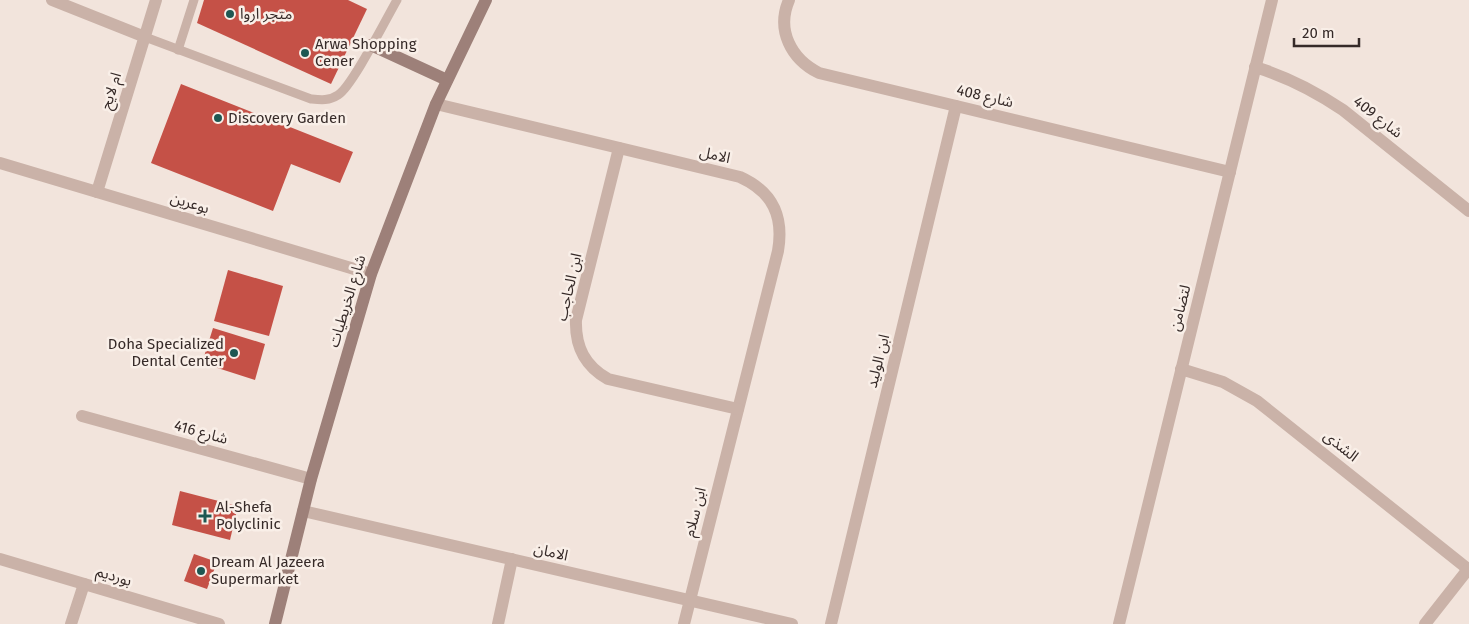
<svg xmlns="http://www.w3.org/2000/svg" width="1469" height="624" font-family="'Fira Sans','Noto Sans Arabic',sans-serif">
	<style>
		.building { fill: #c55147 }
		.lines { fill: none; stroke-linecap: round; stroke-linejoin: round }
		.lane { stroke: #cab2a8; stroke-width: 9 }
		.street { stroke: #cab2a8; stroke-width: 12 }
		.secondary { stroke: #9d8079; stroke-width: 12 }
		.poi-dot { fill: #1e5752; stroke: #f9efe8; stroke-width: 2 }
		.labels { text-anchor: middle; dominant-baseline: central; stroke-width: 5; stroke-linejoin: round; paint-order: stroke }
		.poi-label { font-size: 15px; fill: #362a28; stroke: #f9efe8; text-anchor: start }
		.street-label { font-size: 15px; fill: #362a28; stroke: #f9efe8 }
	</style>
	<rect width="100%" height="100%" fill="#f2e4dc"/>
	<!-- building -->
	<g class="building">
		<polygon points="204,0 348,0 367,9 331,84 197,23"/>
		<polygon points="181,84 353,152 340,183 291,164 273,211 151,163"/>
		<polygon points="228,270 283,286 269,336 214,321"/>
		<polygon points="213,328 265,344 255,380 202,363"/>
		<polygon points="180,491 238,506 230,540 172,525"/>
		<polygon points="194,554 217,562 207,589 184,581"/>
	</g>
	<g class="lines">
		<!-- lane -->
		<g class="lane">
			<path d="M145 37 311 99C321 100 329 101 338 95 352 87 386 19 397 0"/>
			<polyline points="178,50 194,0"/>
		</g>
		<!-- street -->
		<g class="street">
			<polyline points="52,0 145,37"/>
			<path d="M789 0C776 30 791 59 819 73L1230 172"/>
			<path d="M1255 67C1288 77 1315 91 1343 110L1469 211"/>
			<path d="M436 104 740 177C773 192 784 216 778 251L684 624"/>
			<path d="M619 148 576 320C575 347 585 366 608 379L738 409"/>
			<polyline points="0,163 371,274"/>
			<polyline points="97,192 156,0"/>
			<polyline points="1181,369 1223,382 1257,401 1468,569"/>
			<polyline points="82,416 311,479"/>
			<polyline points="303,511 792,624"/>
			<polyline points="0,559 219,624"/>
			<polyline points="71,624 84,584"/>
			<polyline points="498,624 512,559"/>
			<polyline points="831,624 956,106"/>
			<polyline points="1119,624 1272,0"/>
			<polyline points="1425,624 1469,568"/>
		</g>
		<!-- secondary -->
		<g class="secondary">
			<polyline points="371,45 447,80"/>
			<polyline points="275,624 311,479 371,274 436,104 486,0"/>
		</g>
	</g>
	<!-- markers -->
	<g class="poi-dot">
		<circle cx="230" cy="14" r="5"/>
		<circle cx="305" cy="53" r="5"/>
		<circle cx="218" cy="118" r="5"/>
		<circle cx="234" cy="353" r="5"/>
		<path d="M202.5 508.5h5v5h5v5h-5v5h-5v-5h-5v-5h5z"/>
		<circle cx="201" cy="571" r="5"/>
	</g>
	<g class="labels">
		<!-- poi labels -->
		<g class="poi-label">
			<text x="240" y="14">متجر اروا</text>
			<text x="315" y="44">Arwa Shopping<tspan x="315" dy="17">Cener</tspan></text>
			<text x="228" y="118">Discovery Garden</text>
			<text x="224" y="344" text-anchor="end">Doha Specialized<tspan x="224" dy="17">Dental Center</tspan></text>
			<text x="216" y="507">Al-Shefa<tspan x="216" dy="17">Polyclinic</tspan></text>
			<text x="211" y="562">Dream Al Jazeera<tspan x="211" dy="17">Supermarket</tspan></text>
		</g>
		<!-- street labels -->
		<g class="street-label">
			<text transform="translate(111 91) rotate(-73)">ام لايح</text>
			<text transform="translate(985 96) rotate(13)">شارع 408</text>
			<text transform="translate(1378 117) rotate(38)">شارع 409</text>
			<text transform="translate(715 155) rotate(13)">الامل</text>
			<text transform="translate(190 203) rotate(17)">بوعرين</text>
			<text transform="translate(569 287) rotate(-77)">ابن الحاجب</text>
			<text transform="translate(347 301) rotate(-73)">شارع الخريطيات</text>
			<text transform="translate(1180 308) rotate(-76)">لتضامن</text>
			<text transform="translate(878 361) rotate(-76)">ابن الوليد</text>
			<text transform="translate(201 432) rotate(15)">شارع 416</text>
			<text transform="translate(1341 446) rotate(39)">الشذى</text>
			<text transform="translate(695 512) rotate(-76)">ابن سلام</text>
			<text transform="translate(551 552) rotate(13)">الامان</text>
			<text transform="translate(114 576) rotate(17)">بورديم</text>
		</g>
	</g>
	<!-- scale -->
	<path d="M1294 38v8h65v-8" fill="none" stroke="#362a28" stroke-width="2.5"/>
	<text x="1302" y="38" font-size="15" fill="#362a28" stroke="#f9efe8" stroke-width="4" paint-order="stroke">20 m</text>
</svg>
